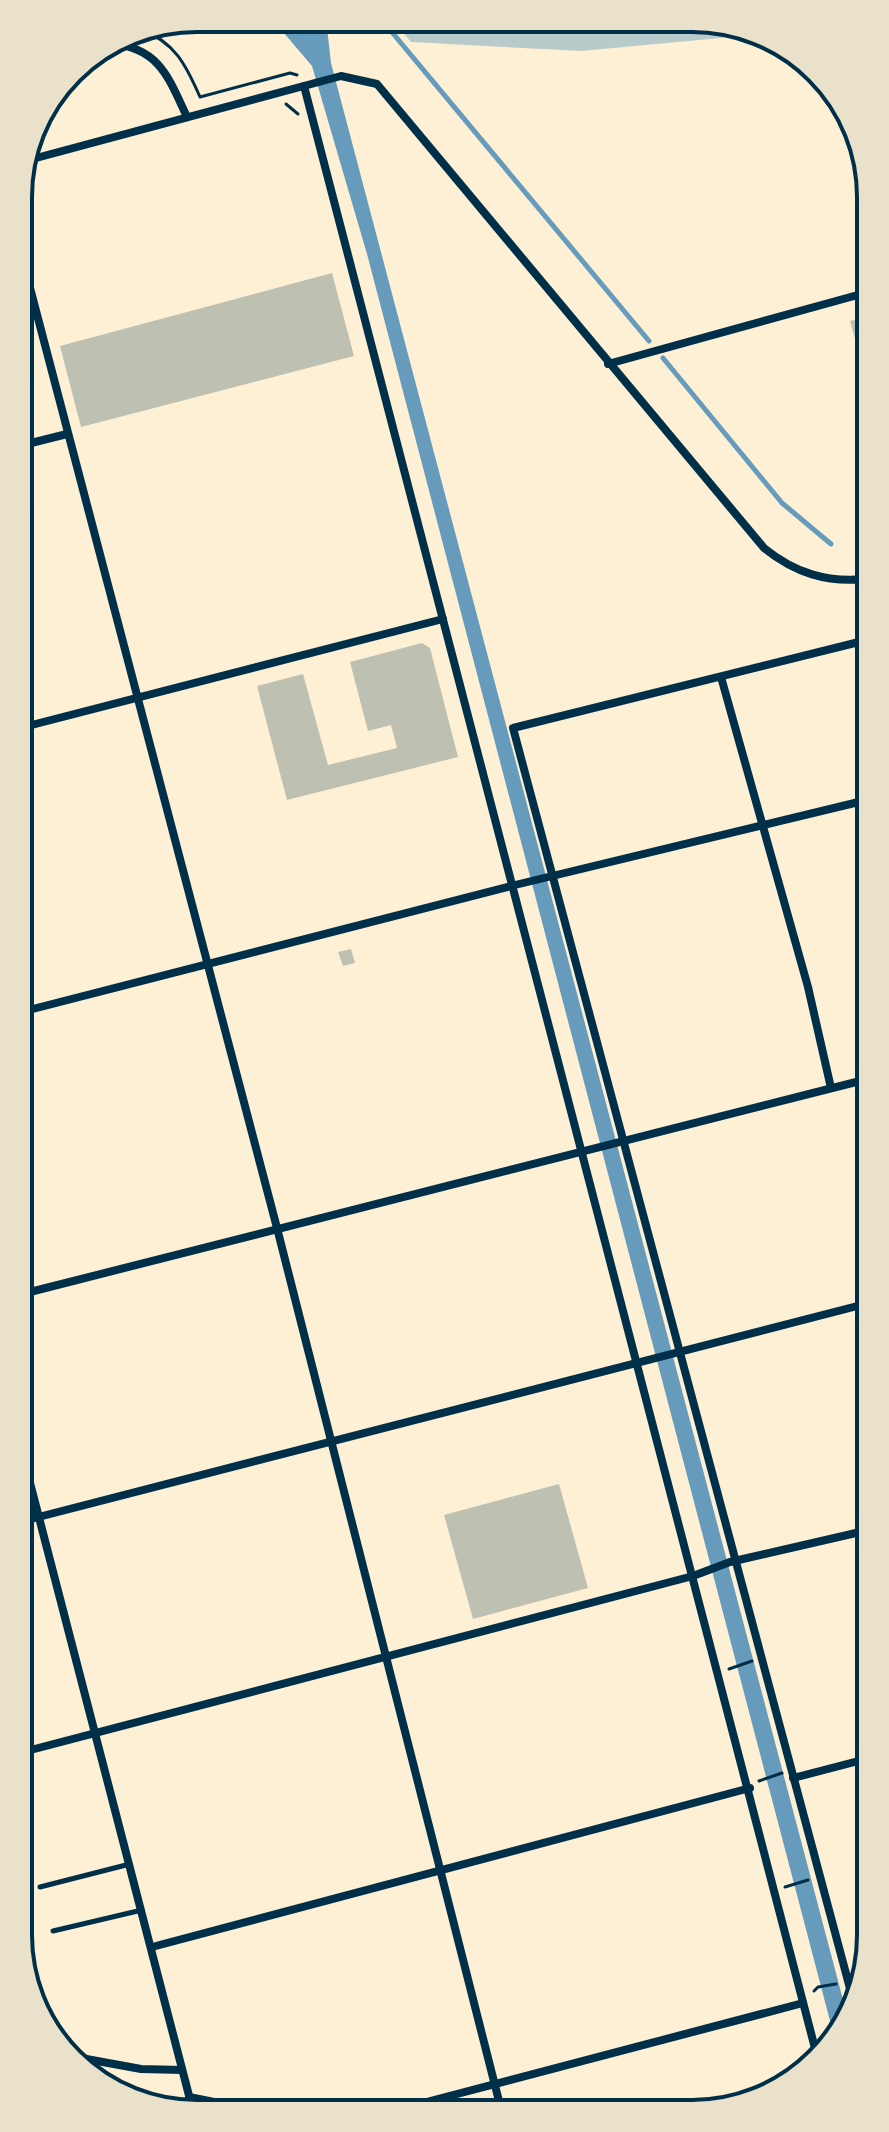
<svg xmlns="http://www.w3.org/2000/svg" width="889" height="2132" font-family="Poppins,sans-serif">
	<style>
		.green { fill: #b9caca }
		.water { fill: #669bbc }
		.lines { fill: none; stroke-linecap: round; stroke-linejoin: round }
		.stream { stroke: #669bbc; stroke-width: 5 }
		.building { fill: #bec0b2 }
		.path { stroke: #003049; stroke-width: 3 }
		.service { stroke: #003049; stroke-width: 5 }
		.minor { stroke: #003049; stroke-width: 8 }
		.rim { fill: none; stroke: #003049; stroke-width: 4 }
	</style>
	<rect width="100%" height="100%" fill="#fdf0d5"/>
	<!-- green -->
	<polygon class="green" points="392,19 727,22 753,35 581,51 411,42"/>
	<!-- water -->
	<polygon class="water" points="272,19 326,19 331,63 846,2011 835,2040 367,254 312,66"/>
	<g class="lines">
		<!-- stream -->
		<g class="stream">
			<polyline points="381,19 649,341"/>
			<polyline points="663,358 782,503 831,544"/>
		</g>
	</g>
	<!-- building -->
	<g class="building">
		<polygon points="332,273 354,356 81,427 60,346"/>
		<polygon points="866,317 866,351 859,353 850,321"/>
		<polygon points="422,643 430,648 458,757 287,800 257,686 303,674 328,765 397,748 391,725 368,731 350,662"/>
		<polygon points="351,949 355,963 343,966 338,952"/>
		<polygon points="559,1484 588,1588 473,1619 444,1515"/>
	</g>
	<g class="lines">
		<!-- path -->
		<g class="path">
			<path d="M140 29C175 42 186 65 200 97L290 73 297 75"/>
			<polyline points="286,104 298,114"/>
			<polyline points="729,1669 752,1661"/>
			<polyline points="759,1781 782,1773"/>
			<polyline points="785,1887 808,1880"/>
			<polyline points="814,1991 818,1987 836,1984"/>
		</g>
		<!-- service -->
		<g class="service">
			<polyline points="40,1887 130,1864"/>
			<polyline points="53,1931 142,1910"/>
		</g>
		<!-- minor -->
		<g class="minor">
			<path d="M110 43C159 48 168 76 187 117"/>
			<polyline points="304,86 817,2056"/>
			<path d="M25 161 341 76 377 84 764 548C795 573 827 583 866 579"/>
			<polyline points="19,246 277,1228 501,2109"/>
			<polyline points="608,364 865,293"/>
			<polyline points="19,446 67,434"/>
			<polyline points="721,677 808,987 831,1088"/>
			<polyline points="20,728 443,619"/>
			<polyline points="21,1012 515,885 867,800"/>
			<polyline points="22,1294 868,1079"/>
			<polyline points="22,1452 193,2111"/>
			<polyline points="23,1521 869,1303"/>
			<polyline points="23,1752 693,1576 730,1562 869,1530"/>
			<polyline points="793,1778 870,1758"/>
			<polyline points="152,1947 750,1788"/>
			<polyline points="852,1996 513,728 867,640"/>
			<polyline points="70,2056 141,2069 182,2070"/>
			<polyline points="189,2097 254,2110"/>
			<polyline points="396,2110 803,2003"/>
		</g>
	</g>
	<!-- crop -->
	<path d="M0 0H889V2132H0ZM197 32H692A165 165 0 0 1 857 197V1935A165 165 0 0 1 692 2100H197A165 165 0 0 1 32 1935V197A165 165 0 0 1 197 32Z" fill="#e9e1ca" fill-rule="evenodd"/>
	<path class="rim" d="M197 32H692A165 165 0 0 1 857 197V1935A165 165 0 0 1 692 2100H197A165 165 0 0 1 32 1935V197A165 165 0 0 1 197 32Z"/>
</svg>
